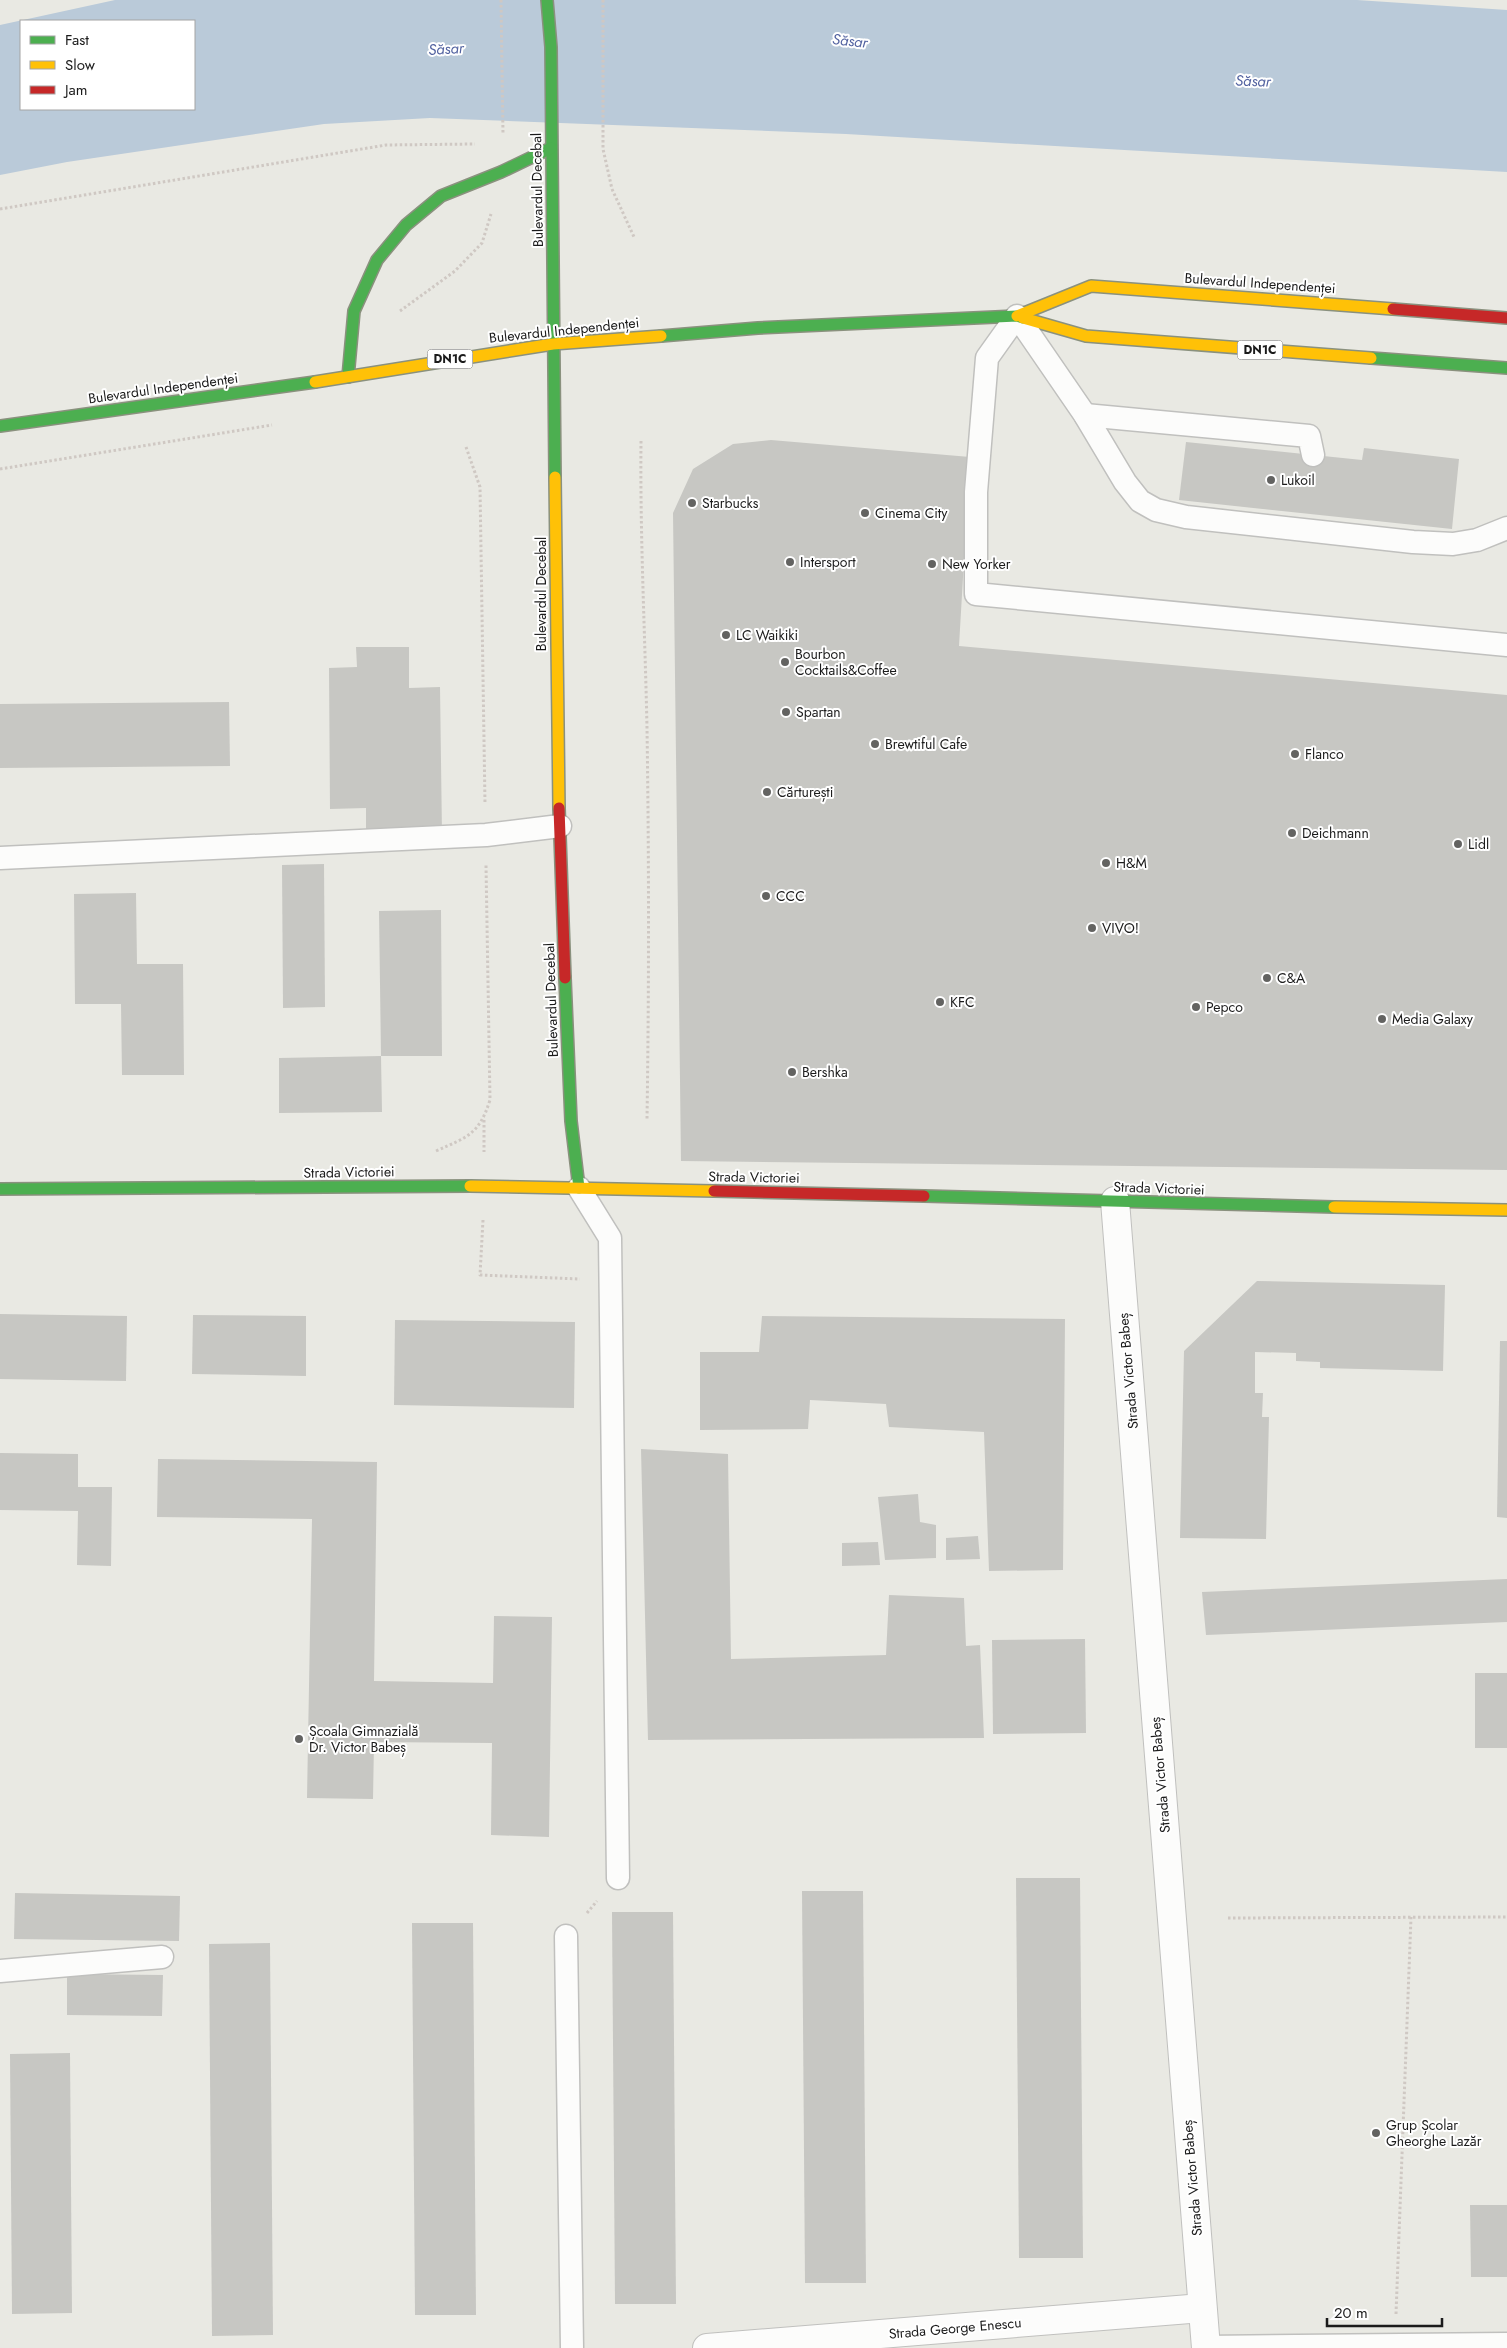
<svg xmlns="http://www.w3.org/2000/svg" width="1507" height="2348" font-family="Jost,sans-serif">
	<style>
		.water { fill: #bacad9; fill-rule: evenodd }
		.building { fill: #c7c7c3 }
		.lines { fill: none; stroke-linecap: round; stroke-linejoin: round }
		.lane-casing { stroke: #c0c0be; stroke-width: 25 }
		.street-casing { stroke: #c0c0be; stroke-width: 30 }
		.fast-casing { stroke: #8a917e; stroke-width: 14 }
		.slow-casing { stroke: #8a917e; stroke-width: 14 }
		.jam-casing { stroke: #8a917e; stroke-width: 14 }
		.path { stroke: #cfc8c3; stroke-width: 3; stroke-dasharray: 2.5 2.5; stroke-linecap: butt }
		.lane { stroke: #fcfcfb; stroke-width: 22 }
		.street { stroke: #fcfcfb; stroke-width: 28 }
		.fast { stroke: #4caf50; stroke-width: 11 }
		.slow { stroke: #ffc107; stroke-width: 11 }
		.jam { stroke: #c62828; stroke-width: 11 }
		.poi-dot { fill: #636361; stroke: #fff; stroke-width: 2 }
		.labels { text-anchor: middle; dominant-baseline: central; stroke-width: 4; stroke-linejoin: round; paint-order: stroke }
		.shield { fill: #fff; stroke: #5f5f5f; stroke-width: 1 }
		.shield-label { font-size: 12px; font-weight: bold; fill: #1b1b1b }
		.street-label { font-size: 14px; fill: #1b1b1b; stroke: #fff }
		.poi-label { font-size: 14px; fill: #1b1b1b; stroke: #fff; text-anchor: start }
		.water-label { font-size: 15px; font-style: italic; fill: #5262a0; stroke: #fff }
	</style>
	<rect width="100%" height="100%" fill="#e9e9e3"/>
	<!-- water -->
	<path class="water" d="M115 0H1357L1507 10V172L846 134 430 118 324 124 67 162 0 175V25ZM21 21H194V109H21Z"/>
	<!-- building -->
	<g class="building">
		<polygon points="771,440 970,457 959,646 1507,695 1507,1170 681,1161 673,513 693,469 733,444"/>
		<polygon points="1186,442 1362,460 1364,448 1459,459 1452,529 1179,500"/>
		<polygon points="356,647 409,647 409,688 440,687 442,835 366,836 366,808 330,809 329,668 357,667"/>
		<polygon points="229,702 230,766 0,768 0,704"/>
		<polygon points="324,864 325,1007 283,1008 282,865"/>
		<polygon points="136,893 137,964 183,964 184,1075 122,1075 121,1004 75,1004 74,894"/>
		<polygon points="441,910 442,1056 381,1056 382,1112 279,1113 279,1058 381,1056 379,911"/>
		<polygon points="1257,1281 1445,1285 1443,1371 1320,1368 1320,1362 1296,1361 1296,1353 1255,1352 1255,1393 1263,1393 1262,1417 1269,1417 1266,1539 1180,1538 1184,1351"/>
		<polygon points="0,1314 127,1316 126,1381 0,1379"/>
		<polygon points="193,1315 306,1316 306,1376 192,1374"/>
		<polygon points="762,1316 1065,1319 1063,1570 989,1571 984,1432 889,1427 886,1404 810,1400 808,1429 700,1430 700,1352 759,1352"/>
		<polygon points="395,1320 575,1322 574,1408 394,1405"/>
		<polygon points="1500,1341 1507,1341 1507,1518 1497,1517"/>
		<polygon points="641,1449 728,1454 731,1659 886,1655 889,1595 964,1598 966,1646 980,1645 984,1738 648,1740"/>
		<polygon points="0,1453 78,1454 78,1487 112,1487 111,1566 77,1565 78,1511 0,1510"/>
		<polygon points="158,1459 377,1462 374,1681 493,1683 494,1616 552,1617 549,1837 491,1835 492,1743 374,1742 373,1799 307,1798 312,1519 157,1517"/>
		<polygon points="918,1494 920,1522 936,1525 936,1558 885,1560 878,1497"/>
		<polygon points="978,1536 980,1559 946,1560 946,1538"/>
		<polygon points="878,1542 880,1565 842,1566 842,1543"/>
		<polygon points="1507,1579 1507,1622 1206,1635 1202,1592"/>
		<polygon points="1085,1639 1086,1733 993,1734 992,1640"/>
		<rect x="1475" y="1673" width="32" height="75"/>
		<polygon points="1016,1878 1080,1878 1083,2258 1019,2258"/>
		<polygon points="802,1891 863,1891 866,2283 805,2283"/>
		<polygon points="15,1893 180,1896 179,1941 14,1939"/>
		<polygon points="612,1912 673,1912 676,2304 615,2304"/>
		<polygon points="412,1923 473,1923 476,2315 415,2315"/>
		<polygon points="270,1943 273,2335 212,2336 209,1944"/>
		<polygon points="67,1974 163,1975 162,2016 67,2015"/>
		<polygon points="70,2053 72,2313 12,2314 10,2054"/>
		<polygon points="1470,2205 1507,2205 1507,2277 1471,2277"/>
	</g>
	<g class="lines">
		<!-- lane casing -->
		<g class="lane-casing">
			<g id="lane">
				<polyline points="1085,415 1309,436 1313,455"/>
				<polyline points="1507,528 1477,540 1453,544 1413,542 1186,517 1156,510 1140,501 1125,482 1085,415 1017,316 987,358 976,492 976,594 1507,645"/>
				<polyline points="0,858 486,835 560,826"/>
				<polyline points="579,1188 610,1238 618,1878"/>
				<polyline points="566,1936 572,2348"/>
				<polyline points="0,1971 162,1957"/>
				<polyline points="1206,2347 1507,2344"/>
			</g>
		</g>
		<!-- street casing -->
		<g class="street-casing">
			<g id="street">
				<polyline points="1115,1201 1206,2348"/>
				<polyline points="707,2348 1202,2308"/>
			</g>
		</g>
		<!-- fast casing -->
		<g class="fast-casing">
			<g id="fast">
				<polyline points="547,0 551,47 555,477"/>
				<polyline points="661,336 758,328 1017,316 1023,318"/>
				<polyline points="1371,358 1507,368"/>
				<polyline points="348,377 354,311 377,260 406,225 441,196 501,172 551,148"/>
				<polyline points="0,426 315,382"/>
				<polyline points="565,978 571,1121 579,1188"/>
				<polyline points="0,1189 470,1186"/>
				<polyline points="924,1196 1334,1207"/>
			</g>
		</g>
		<!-- slow casing -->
		<g class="slow-casing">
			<g id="slow">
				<polyline points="1017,316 1091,286 1393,309"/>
				<polyline points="1023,318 1086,336 1371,358"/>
				<polyline points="315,382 553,344 661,336"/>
				<polyline points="555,477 559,808"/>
				<polyline points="470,1186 714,1191"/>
				<polyline points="1334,1207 1507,1210"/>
			</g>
		</g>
		<!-- jam casing -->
		<g class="jam-casing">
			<g id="jam">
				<polyline points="1393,309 1507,318"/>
				<polyline points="559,808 565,978"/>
				<polyline points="714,1191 924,1196"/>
			</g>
		</g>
		<!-- path -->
		<g class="path">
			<polyline points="501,0 503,134"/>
			<polyline points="603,0 603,149 612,189 634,237"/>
			<polyline points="0,209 386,145 475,144"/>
			<polyline points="400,311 455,271 482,243 491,214"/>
			<path d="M641 441C640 537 645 632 647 728 649 858 649 988 647 1119"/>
			<polyline points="466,447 480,487 485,804"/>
			<polyline points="0,469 272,425"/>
			<polyline points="484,1120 484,1152"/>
			<path d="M436 1151C467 1137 479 1135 490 1100L486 865"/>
			<polyline points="483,1220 480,1275 580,1279"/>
			<polyline points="587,1913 597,1901"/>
			<polyline points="1228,1918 1507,1917"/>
			<polyline points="1396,2314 1411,1917"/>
		</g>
		<!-- lane -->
		<use href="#lane" class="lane"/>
		<!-- street -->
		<use href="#street" class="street"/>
		<!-- fast -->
		<use href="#fast" class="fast"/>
		<!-- slow -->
		<use href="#slow" class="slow"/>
		<!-- jam -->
		<use href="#jam" class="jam"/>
	</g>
	<!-- markers -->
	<g class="poi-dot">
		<circle cx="1271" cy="480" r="5"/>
		<circle cx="692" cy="503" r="5"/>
		<circle cx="865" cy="513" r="5"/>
		<circle cx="790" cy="562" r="5"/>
		<circle cx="932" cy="564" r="5"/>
		<circle cx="726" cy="635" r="5"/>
		<circle cx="785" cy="662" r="5"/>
		<circle cx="786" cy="712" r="5"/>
		<circle cx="875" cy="744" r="5"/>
		<circle cx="1295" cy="754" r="5"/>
		<circle cx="767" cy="792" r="5"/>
		<circle cx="1292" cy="833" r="5"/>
		<circle cx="1458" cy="844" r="5"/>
		<circle cx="1106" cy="863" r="5"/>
		<circle cx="766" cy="896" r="5"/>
		<circle cx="1092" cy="928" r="5"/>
		<circle cx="1267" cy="978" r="5"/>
		<circle cx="940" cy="1002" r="5"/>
		<circle cx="1196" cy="1007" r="5"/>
		<circle cx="1382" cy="1019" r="5"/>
		<circle cx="792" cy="1072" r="5"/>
		<circle cx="299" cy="1739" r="5"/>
		<circle cx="1376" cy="2133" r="5"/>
	</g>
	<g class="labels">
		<!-- shield labels -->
		<g class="shield">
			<rect x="1237.5" y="340.5" width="45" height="19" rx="4"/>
			<rect x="427.5" y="349.5" width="45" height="19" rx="4"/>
		</g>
		<g class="shield-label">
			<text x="1260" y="350">DN1C</text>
			<text x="450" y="359">DN1C</text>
		</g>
		<!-- street labels -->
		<g class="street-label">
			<text transform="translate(537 190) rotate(-91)">Bulevardul Decebal</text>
			<text transform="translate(1260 283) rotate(4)">Bulevardul Independenței</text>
			<text transform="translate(564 330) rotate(-6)">Bulevardul Independenței</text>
			<text transform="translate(163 388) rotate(-8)">Bulevardul Independenței</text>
			<text transform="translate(541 594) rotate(-90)">Bulevardul Decebal</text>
			<text transform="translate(551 1000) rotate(-92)">Bulevardul Decebal</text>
			<text transform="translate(349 1172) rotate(-1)">Strada Victoriei</text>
			<text transform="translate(754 1177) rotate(1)">Strada Victoriei</text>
			<text transform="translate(1159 1188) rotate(2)">Strada Victoriei</text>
			<text transform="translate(1128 1371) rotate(-95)">Strada Victor Babeș</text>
			<text transform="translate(1160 1775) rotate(-95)">Strada Victor Babeș</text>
			<text transform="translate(1192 2178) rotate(-95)">Strada Victor Babeș</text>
			<text transform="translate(955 2328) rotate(-5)">Strada George Enescu</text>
		</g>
		<!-- poi labels -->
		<g class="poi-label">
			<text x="1281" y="480">Lukoil</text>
			<text x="702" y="503">Starbucks</text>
			<text x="875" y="513">Cinema City</text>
			<text x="800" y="562">Intersport</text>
			<text x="942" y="564">New Yorker</text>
			<text x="736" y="635">LC Waikiki</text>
			<text x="795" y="654">Bourbon<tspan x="795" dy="16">Cocktails&amp;Coffee</tspan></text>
			<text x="796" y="712">Spartan</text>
			<text x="885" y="744">Brewtiful Cafe</text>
			<text x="1305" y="754">Flanco</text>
			<text x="777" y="792">Cărturești</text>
			<text x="1302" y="833">Deichmann</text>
			<text x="1468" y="844">Lidl</text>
			<text x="1116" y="863">H&amp;M</text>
			<text x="776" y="896">CCC</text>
			<text x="1102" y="928">VIVO!</text>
			<text x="1277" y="978">C&amp;A</text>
			<text x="950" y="1002">KFC</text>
			<text x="1206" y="1007">Pepco</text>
			<text x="1392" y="1019">Media Galaxy</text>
			<text x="802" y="1072">Bershka</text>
			<text x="309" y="1731">Școala Gimnazială<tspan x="309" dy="16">Dr. Victor Babeș</tspan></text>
			<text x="1386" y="2125">Grup Școlar<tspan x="1386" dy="16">Gheorghe Lazăr</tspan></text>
		</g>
		<!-- water labels -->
		<g class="water-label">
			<text transform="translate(850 41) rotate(6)">Săsar</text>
			<text transform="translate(446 49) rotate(-3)">Săsar</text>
			<text transform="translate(1253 81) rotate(2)">Săsar</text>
		</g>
	</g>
	<!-- legend -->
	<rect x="20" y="20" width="175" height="90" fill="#ffffff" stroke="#a4a4a4"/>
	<rect x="30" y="36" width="25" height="8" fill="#4caf50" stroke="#a4a4a4"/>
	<text x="65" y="45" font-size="15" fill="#1b1b1b">Fast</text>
	<rect x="30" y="61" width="25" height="8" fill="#ffc107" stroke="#a4a4a4"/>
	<text x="65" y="70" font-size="15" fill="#1b1b1b">Slow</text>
	<rect x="30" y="86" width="25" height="8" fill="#c62828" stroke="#a4a4a4"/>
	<text x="65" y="95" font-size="15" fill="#1b1b1b">Jam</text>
	<!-- scale -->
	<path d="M1327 2318v8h115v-8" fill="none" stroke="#1b1b1b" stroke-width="2.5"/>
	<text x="1334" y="2318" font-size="15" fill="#1b1b1b" stroke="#ffffff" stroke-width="4" paint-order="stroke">20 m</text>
</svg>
